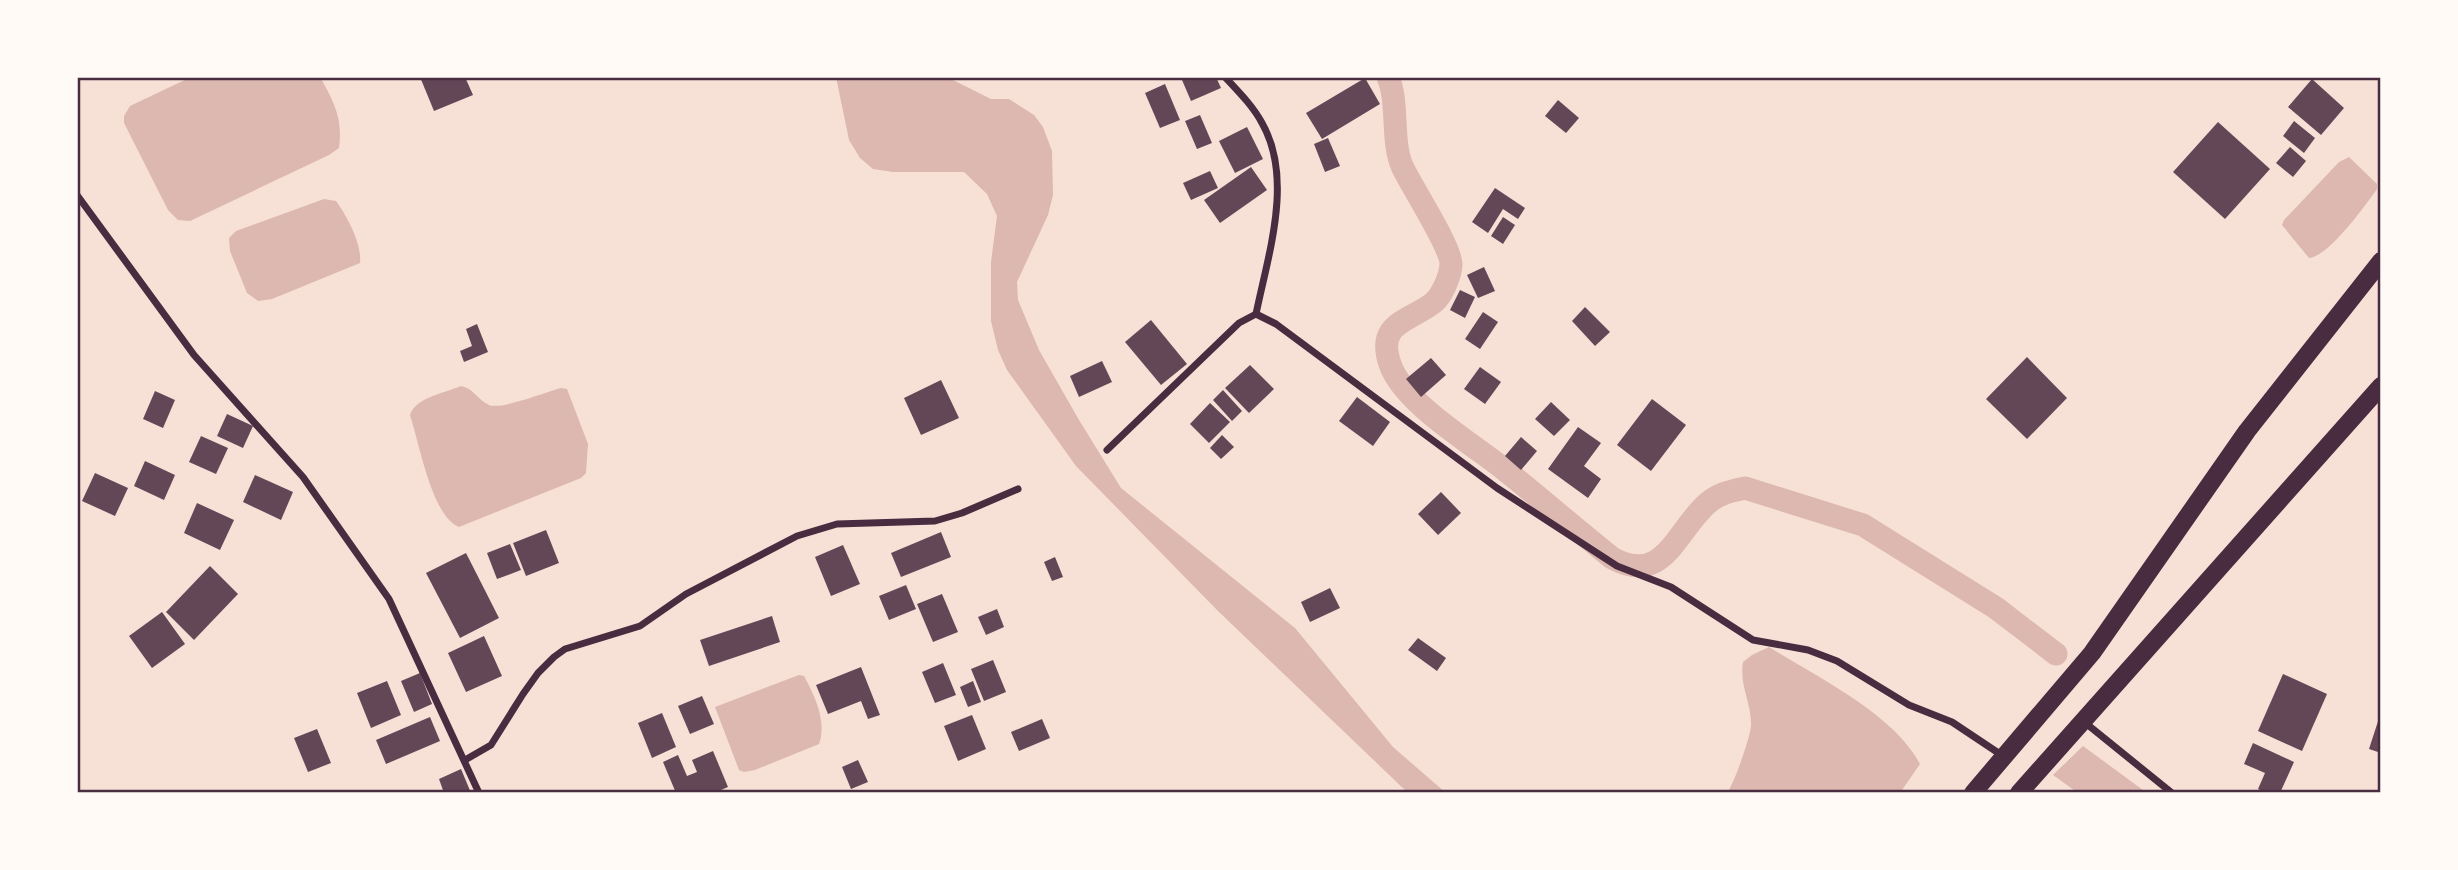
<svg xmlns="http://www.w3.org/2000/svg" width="2458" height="870" font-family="Signika,sans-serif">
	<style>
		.water { fill: #dcb8b0 }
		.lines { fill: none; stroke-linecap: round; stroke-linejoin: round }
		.canal { stroke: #dcb8b0; stroke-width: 23 }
		.building { fill: #644757 }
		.minor { stroke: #4a2c40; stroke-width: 7 }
		.trunk { stroke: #4a2c40; stroke-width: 18 }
		.neatline { fill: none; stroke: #4a2c40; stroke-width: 2.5 }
	</style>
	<rect width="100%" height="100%" fill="#f7e1d7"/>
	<!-- water -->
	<g class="water">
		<path d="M191 77H320C334 102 343 118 339 148L329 155 190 221 178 220 168 210 124 123V116L130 106Z"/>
		<polygon points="836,77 947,77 991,99 1009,99 1034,115 1043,127 1052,151 1053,195 1048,215 1017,282 1018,300 1039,350 1079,420 1121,488 1295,628 1393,747 1446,793 1408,793 1218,611 1076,466 1007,370 998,350 991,321 991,262 997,216 987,194 964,172 893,172 873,169 860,158 849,140"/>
		<path d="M2349 157 2377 184V189C2365 206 2328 257 2309 258L2282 225 2284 220 2339 162Z"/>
		<path d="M324 199 336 201C347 216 362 244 360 263L272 299 258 301 247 293 230 251 229 238 236 231Z"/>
		<path d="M461 386C473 388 478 400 489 405 501 410 546 392 561 388L567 389 588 444 586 473 581 478 459 527C432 517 419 442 410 415 416 397 445 393 461 386Z"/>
		<path d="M1769 647C1817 677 1894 714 1920 764L1900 793H1727C1734 784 1750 738 1751 726 1752 704 1739 686 1743 662L1752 655Z"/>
		<path d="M799 675 804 676C815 696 827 722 819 744L755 770 744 772 739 770 715 707Z"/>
		<polygon points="2083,746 2147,793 2078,793 2053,775"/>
	</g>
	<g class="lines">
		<!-- canal -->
		<path class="canal" d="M1388 77C1399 103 1391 140 1402 166 1411 186 1452 248 1451 265 1450 277 1442 296 1433 303 1408 322 1376 323 1390 364 1403 403 1473 444 1505 470 1541 499 1576 529 1612 558 1665 587 1676 529 1709 502 1720 493 1731 491 1745 488L1863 525 1996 608 2056 654"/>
	</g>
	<!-- building -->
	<g class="building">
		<polygon points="420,77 465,77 473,95 434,111"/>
		<polygon points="1188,77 1216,77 1221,88 1191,101 1182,80"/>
		<polygon points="1365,78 1380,104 1322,139 1306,113"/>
		<polygon points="2312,79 2344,108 2321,135 2288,107"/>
		<polygon points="1165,84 1180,120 1160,128 1145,93"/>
		<polygon points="1558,100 1579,118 1566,133 1545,116"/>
		<polygon points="1200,115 1212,143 1197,149 1185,121"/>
		<polygon points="2294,121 2315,138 2304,153 2283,136"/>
		<polygon points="2218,122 2270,169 2225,219 2173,172"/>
		<polygon points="1247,127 1263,159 1235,173 1219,141"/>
		<polygon points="1328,138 1340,166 1325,172 1314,144"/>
		<polygon points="2290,147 2306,161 2293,177 2276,163"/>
		<polygon points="1251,167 1267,190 1220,223 1204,200"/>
		<polygon points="1210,171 1218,188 1191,200 1183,183"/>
		<polygon points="1495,188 1525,208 1518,219 1503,209 1488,233 1472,222"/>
		<polygon points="1503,217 1515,225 1503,244 1491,236"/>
		<polygon points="1484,267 1495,291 1478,298 1467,275"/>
		<polygon points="1460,290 1475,297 1465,318 1450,310"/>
		<polygon points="1585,307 1610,332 1595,346 1572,321"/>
		<polygon points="1483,312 1498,322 1480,349 1465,339"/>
		<polygon points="1151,320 1187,364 1161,385 1125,342"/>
		<polygon points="477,324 488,352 464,362 460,351 472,346 466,329"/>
		<polygon points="2027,357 2067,398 2027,439 1986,399"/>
		<polygon points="1431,358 1446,375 1421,397 1406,379"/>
		<polygon points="1102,361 1112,382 1079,397 1070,376"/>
		<polygon points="1250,365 1274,389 1249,413 1225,388"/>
		<polygon points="1480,367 1501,382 1485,404 1464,389"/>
		<polygon points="941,380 959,418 921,435 904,398"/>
		<polygon points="1223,390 1242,411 1232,421 1213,400"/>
		<polygon points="155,391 175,400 163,428 143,419"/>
		<polygon points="1357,397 1390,422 1373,446 1339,421"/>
		<polygon points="1652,399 1686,425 1651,471 1617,445"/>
		<polygon points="1551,402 1570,420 1554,436 1535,419"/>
		<polygon points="1210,403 1230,422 1209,443 1190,424"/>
		<polygon points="227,414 253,426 243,448 217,436"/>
		<polygon points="1578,427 1601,443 1584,466 1601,479 1588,498 1548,469"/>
		<polygon points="1222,435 1234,447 1221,459 1210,448"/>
		<polygon points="201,436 228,448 216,474 189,462"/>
		<polygon points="1521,437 1537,451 1521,470 1505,456"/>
		<polygon points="145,461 175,475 164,500 134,486"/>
		<polygon points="95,473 128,488 115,516 82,501"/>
		<polygon points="255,475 293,492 281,520 243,502"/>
		<polygon points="1441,492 1461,513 1438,535 1418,514"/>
		<polygon points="197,503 234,520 220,550 184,533"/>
		<polygon points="546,530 559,563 526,576 513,543"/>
		<polygon points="941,532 951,557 901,577 891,553"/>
		<polygon points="510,544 521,570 497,579 487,553"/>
		<polygon points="843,545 860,584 831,596 815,557"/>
		<polygon points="466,553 499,618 460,638 426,573"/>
		<polygon points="1055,557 1063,577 1052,581 1044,562"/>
		<polygon points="210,566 238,594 194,640 166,612"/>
		<polygon points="906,585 916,609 889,620 879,596"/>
		<polygon points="1330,588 1340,608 1310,622 1301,602"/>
		<polygon points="942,594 958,632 933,642 917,604"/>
		<polygon points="997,609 1004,627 986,635 978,617"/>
		<polygon points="162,612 185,644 152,668 129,636"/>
		<polygon points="772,616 780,642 709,666 700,640"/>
		<polygon points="484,636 502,676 466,692 448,653"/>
		<polygon points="1418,638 1446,658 1437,671 1408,650"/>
		<polygon points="993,660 1006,692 984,701 971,669"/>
		<polygon points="943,663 956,695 935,703 922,672"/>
		<polygon points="861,667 880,715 868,719 861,701 828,714 816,685"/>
		<polygon points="420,673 432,704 414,712 401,681"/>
		<polygon points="2283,674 2327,694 2302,751 2258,731"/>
		<polygon points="387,681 401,715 371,728 357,693"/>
		<polygon points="973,681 981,702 968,707 960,687"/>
		<polygon points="702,696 714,724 690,734 678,706"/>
		<polygon points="2381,712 2381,753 2369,749"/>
		<polygon points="662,713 676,747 652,758 638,723"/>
		<polygon points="972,715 986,749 958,761 944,726"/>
		<polygon points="430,717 440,741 386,764 376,740"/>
		<polygon points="1042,719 1050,738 1019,751 1011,732"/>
		<polygon points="317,729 331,763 308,772 294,738"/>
		<polygon points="2253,743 2294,762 2280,793 2266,793 2258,789 2265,773 2244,764"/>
		<polygon points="713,751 728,787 714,793 676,793 663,762 678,755 687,776 697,772 692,760"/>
		<polygon points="858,760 868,782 851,789 842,767"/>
		<polygon points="461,769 471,793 444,793 439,779"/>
	</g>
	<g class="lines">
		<!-- minor -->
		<g class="minor">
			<path d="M1225 77C1238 91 1253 106 1262 123 1294 179 1268 255 1256 314"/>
			<polyline points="77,195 194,355 303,477 389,599 479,793"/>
			<polyline points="1107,450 1239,323 1256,314 1276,324 1497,488 1617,566 1671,587 1753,640 1808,650 1837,661 1909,705 1952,722 2003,756"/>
			<polyline points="2083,721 2172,793"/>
			<polyline points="465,760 491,745 523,694 538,673 554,657 565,649 640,626 686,594 797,536 837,524 935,521 962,513 1018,489"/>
		</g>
		<!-- trunk -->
		<g class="trunk">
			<polyline points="1973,793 2092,653 2247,431 2381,261"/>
			<polyline points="2019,793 2381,386"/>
		</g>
	</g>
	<!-- border -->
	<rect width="2458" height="870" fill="none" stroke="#fffaf5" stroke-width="158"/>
	<rect x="79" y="79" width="2300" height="712" class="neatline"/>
</svg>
